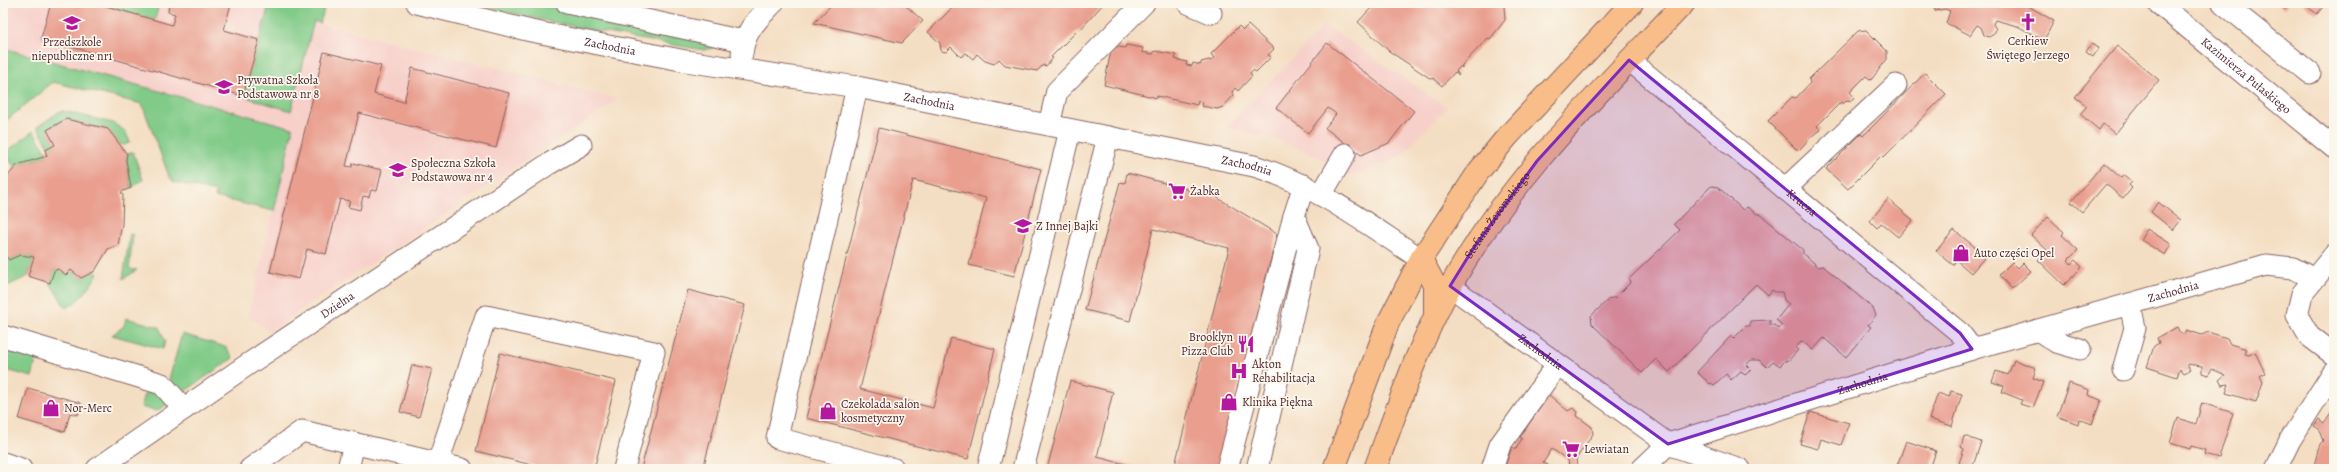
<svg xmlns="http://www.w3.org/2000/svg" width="2337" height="472" font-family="Alegreya,serif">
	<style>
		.built { fill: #f7d0ca }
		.green { fill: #81cb88; stroke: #66755a }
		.building { fill: #e99e8e }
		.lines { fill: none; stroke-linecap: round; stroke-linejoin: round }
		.minor-casing { stroke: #866260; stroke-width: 23 }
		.major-casing { stroke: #866260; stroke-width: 24 }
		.minor { stroke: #fff; stroke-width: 21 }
		.major { stroke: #f8bd89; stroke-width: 22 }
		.marked { fill: #7b2cbf; fill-opacity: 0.2; stroke: #7b2cbf; stroke-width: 3; stroke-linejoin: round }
		.labels { text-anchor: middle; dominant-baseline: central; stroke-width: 3.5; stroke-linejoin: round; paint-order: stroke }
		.poi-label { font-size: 12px; fill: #4a1f2b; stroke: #fbf7ec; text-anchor: start }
		.street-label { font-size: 12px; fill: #4a1f2b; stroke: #fbf7ec }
	</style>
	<rect width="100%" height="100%" fill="#fbf7ec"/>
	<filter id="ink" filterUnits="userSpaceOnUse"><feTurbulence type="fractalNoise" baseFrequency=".025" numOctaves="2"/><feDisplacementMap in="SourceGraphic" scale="8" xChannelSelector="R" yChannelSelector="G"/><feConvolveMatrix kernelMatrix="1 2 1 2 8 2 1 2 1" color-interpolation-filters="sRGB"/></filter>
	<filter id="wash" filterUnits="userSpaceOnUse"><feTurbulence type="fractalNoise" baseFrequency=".012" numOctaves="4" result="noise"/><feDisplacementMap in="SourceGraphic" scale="16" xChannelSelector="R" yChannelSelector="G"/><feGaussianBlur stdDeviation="0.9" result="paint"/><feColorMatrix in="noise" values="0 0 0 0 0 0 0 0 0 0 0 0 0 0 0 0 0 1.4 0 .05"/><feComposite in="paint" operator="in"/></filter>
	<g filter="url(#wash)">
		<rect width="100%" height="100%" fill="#f4dec3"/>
		<!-- built -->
		<g class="built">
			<polygon points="3,3 248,3 318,23 619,99 270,331 248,317 293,128 3,48"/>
			<polygon points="1325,25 1447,107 1401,156 1351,176 1314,155 1275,139 1226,127"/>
		</g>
		<!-- green -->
		<g class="green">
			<polygon points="96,3 159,3 155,20"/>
			<polygon points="248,3 301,3 324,10 320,23 314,21 291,111 243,96 268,9"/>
			<path d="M471 3H531L716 44V47L704 50C625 37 548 23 471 3Z"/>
			<polygon points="3,48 293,128 274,211 215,197 216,192 174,182 169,176 142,104 53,82 3,123"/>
			<polygon points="63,111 113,123 125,131 130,142 125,145 120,144 108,129 66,119 47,129 55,145 50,148 37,127 59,112"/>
			<polygon points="33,131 45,150 47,156 17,165 15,168 5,153"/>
			<polygon points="133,152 143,180 131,188 126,160 127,154"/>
			<polygon points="130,234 133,235 129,269 137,270 123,279"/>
			<polygon points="20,255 34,257 28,276 3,288 3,264"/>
			<path d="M58 269 66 275 71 270 81 278 95 271 98 273C89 288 82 300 66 308L50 283 54 271Z"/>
			<polygon points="126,318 159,327 165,341 163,349 112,335 124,326"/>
			<polygon points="182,334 226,347 233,358 181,394 169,379"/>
			<polygon points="3,349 37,358 32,377 3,369"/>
			<polygon points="150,389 170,402 157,411 141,407 146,391"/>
		</g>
		<g id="blocks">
			<!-- building -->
			<g class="building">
				<polygon points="51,3 96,3 172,25 175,14 168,12 169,3 231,4 224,30 259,40 243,96 41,38"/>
				<polygon points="833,3 906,3 905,5 923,21 902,43 814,23"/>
				<polygon points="957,3 1104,3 1079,31 1078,30 1051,57 1053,58 1046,66 1043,65 1037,71 1005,65 999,59 994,64 985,61 977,54 973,59 966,53 961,57 951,47 946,52 941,51 940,43 928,32"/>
				<polygon points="1366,3 1502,4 1504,6 1505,20 1490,39 1488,38 1462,65 1462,68 1461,66 1456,71 1459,75 1455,72 1442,86 1433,78 1431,79 1389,51 1358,22 1371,8"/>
				<polygon points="1933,3 2023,3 2054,21 2044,40 2017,26 1995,20 1993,24 1996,29 1994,34 1989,37 1984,35 1981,27 1977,25 1970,35 1946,23 1950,11 1945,9 1935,11"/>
				<polygon points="2278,3 2289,3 2285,9"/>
				<polygon points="2303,3 2326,3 2317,14"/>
				<polygon points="1248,25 1274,49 1268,55 1271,57 1256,72 1253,70 1250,73 1252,76 1238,91 1235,88 1232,92 1234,95 1223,107 1217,109 1202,106 1203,102 1198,101 1197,105 1157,96 1157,98 1104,85 1112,46 1125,48 1126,45 1143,48 1142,52 1153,54 1155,51 1176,55 1175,59 1187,62 1186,65 1192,66 1193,63 1201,65 1201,62 1209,60 1211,61 1214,58 1211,54 1239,26 1243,30"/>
				<polygon points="1866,30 1887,51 1887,59 1871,80 1866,76 1850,92 1854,97 1851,101 1847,100 1843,104 1841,102 1817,126 1821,130 1813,135 1798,151 1768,121 1792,97 1796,98 1810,83 1809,79 1858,31"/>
				<polygon points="1327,43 1414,111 1389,143 1361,155 1325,128 1336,114 1328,108 1308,133 1276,108"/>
				<polygon points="2091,44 2099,48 2093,57 2086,52"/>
				<polygon points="2117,46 2159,80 2115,134 2103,124 2099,130 2080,114 2087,106 2075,97"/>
				<polygon points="324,52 381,66 374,94 404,102 412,68 509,93 496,148 359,113 346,166 352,167 353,163 382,170 377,191 371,190 369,197 363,196 360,210 348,207 350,201 340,199 326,254 307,249 299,279 270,272"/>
				<polygon points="1925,73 1946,94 1884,157 1882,155 1848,189 1826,169 1861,134 1863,136"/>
				<polygon points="66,119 108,129 127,154 126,160 131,188 121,192 123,195 122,224 118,245 108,249 95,271 81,278 71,270 66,275 58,269 54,271 50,283 28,276 34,257 20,255 9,260 3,252 3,190 5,188 3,182 17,165 47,156 45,150 55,145 47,130"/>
				<polygon points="879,128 1041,169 1014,276 969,265 986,198 913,180 899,235 860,389 933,408 951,338 995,349 968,459 806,418"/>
				<polygon points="2104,163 2121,178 2124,175 2132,182 2129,185 2132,188 2123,199 2106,184 2082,212 2071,202"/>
				<polygon points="1127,173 1216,197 1277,234 1217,469 1174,469 1229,248 1153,229 1130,321 1085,310 1120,182 1125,183"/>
				<polygon points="1711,186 1718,187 1743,210 1747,207 1757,214 1760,214 1803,250 1803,254 1819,267 1823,266 1873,308 1876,315 1868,325 1871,327 1846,357 1824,338 1813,350 1802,341 1795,348 1798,350 1788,361 1786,360 1780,366 1773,361 1767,367 1759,360 1751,360 1746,365 1751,370 1745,375 1741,371 1731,380 1726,374 1714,385 1711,383 1710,384 1697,372 1731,336 1733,339 1746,326 1750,326 1750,321 1770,320 1770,325 1774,325 1779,329 1782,325 1776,320 1789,304 1784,300 1782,292 1775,292 1772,290 1768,295 1756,284 1669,372 1656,359 1642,373 1592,324 1591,316 1610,298 1615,298 1630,283 1629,279 1680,230 1674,224"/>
				<polygon points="1888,199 1913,220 1898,237 1881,223 1877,228 1870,221"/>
				<polygon points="2158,202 2181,220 2173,230 2151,212"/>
				<polygon points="2048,217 2064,232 2062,235 2078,250 2068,260 2071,264 2075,260 2082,267 2064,285 2038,260 2047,250 2031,235"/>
				<polygon points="2147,229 2171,244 2165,255 2141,240"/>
				<polygon points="1954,230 1986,256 1971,273 1956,260 1953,265 1936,251"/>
				<polygon points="2012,262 2018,268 2023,263 2031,271 2012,289 1999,275"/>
				<polygon points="688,290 745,305 703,469 641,469"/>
				<polygon points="2177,327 2180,333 2184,334 2186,330 2202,335 2208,332 2227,338 2230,344 2247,349 2245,354 2249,355 2255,352 2265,373 2260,376 2263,382 2256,402 2226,393 2229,384 2222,385 2219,380 2225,375 2212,369 2208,375 2202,373 2202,366 2187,364 2190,370 2184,373 2180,368 2177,377 2147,367 2154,346 2159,343 2157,338"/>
				<polygon points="500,353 616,381 594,469 548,469 476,451"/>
				<polygon points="2014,360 2036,368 2033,378 2043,382 2033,408 2020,404 2022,400 2002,392 2004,386 1992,382 1996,371 2008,375"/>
				<polygon points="412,365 432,369 419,417 400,412"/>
				<polygon points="3,371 6,372 3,382"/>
				<polygon points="1070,381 1113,392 1097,457 1145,469 1047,469"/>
				<polygon points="2069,383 2089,390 2088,395 2101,400 2092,424 2079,419 2078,424 2057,416"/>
				<polygon points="28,388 81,403 78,415 70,413 65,432 19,419"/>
				<polygon points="1951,391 1962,394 1952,426 1929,419 1938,393 1949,397"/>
				<polygon points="1549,395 1568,411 1573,408 1578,412 1577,416 1592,427 1593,434 1576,459 1577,466 1569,467 1568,460 1552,449 1543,463 1548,465 1547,469 1504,469 1512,447 1516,449 1522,438 1520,437"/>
				<polygon points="2202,403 2233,413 2219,458 2204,454 2205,450 2191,446 2190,449 2170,443 2178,418 2196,424"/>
				<polygon points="2334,408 2334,469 2313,469 2320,444 2323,441 2319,430 2314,426 2319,419 2324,423"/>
				<polygon points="1810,412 1849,423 1841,445 1821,439 1818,449 1800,444"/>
				<polygon points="1964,436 1981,442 1972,469 1962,469 1963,465 1959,463 1964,449 1961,447"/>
				<polygon points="1906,441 1936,451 1930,469 1907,469 1897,466"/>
			</g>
		</g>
	</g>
	<g filter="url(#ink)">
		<use href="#blocks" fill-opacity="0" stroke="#866260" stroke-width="1"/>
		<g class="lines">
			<!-- minor casing -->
			<g class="minor-casing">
				<g id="minor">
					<path id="s1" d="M417 3 531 31 686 61 857 87 1254 166C1315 184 1368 225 1421 259"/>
					<polyline points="567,3 743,41"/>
					<polyline points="1188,3 1211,13"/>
					<path id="s2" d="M2158 3 2334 148"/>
					<polyline points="2223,3 2310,73"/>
					<path d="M742 54C744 31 758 19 773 3"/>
					<path id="s3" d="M1629 60 1960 333 1972 349"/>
					<polyline points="857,87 777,438 894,469"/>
					<polyline points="1049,125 1057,91 1144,3"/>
					<polyline points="1785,189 1896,85"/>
					<polyline points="1321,195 1345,154"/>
					<polyline points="2334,255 2302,294 2297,315 2309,336 2334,355"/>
					<path id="s4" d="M1450 286 1668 444 1972 349 2266 265 2293 268 2314 279"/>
					<polyline points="2038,330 2056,342 2080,349"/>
					<polyline points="3,336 162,384 184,409"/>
					<polyline points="2123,370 2135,328 2130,304"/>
					<polyline points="3,463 21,469"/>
					<polyline points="438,463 486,316 654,352 624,469"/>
					<path id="s5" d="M97 469 247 365 547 165 581 145"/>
					<polyline points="250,469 302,431 462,469"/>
					<polyline points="348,469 354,443"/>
					<polyline points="988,469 1070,130"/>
					<polyline points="1023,469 1108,137"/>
					<polyline points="1227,469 1294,216"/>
					<polyline points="1257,469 1308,249 1294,216 1304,185"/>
					<polyline points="1492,469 1500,445 1557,365"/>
					<polyline points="1642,469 1668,444 1740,469"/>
					<polyline points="2276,469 2290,440 2334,371"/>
				</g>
			</g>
			<!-- major casing -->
			<g class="major-casing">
				<g id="major">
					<polyline points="1421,259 1435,285 1435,314"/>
					<polyline points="1334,469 1388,323 1421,259 1479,171 1507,137 1632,3"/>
					<path id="s6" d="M1375 469C1398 407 1418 345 1450 287 1509 179 1600 92 1684 3"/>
				</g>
			</g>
			<!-- minor -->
			<use href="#minor" class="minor"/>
			<!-- major -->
			<use href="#major" class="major"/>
		</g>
	</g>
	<!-- marked area -->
	<path class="marked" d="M1629 60 1960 333 1972 349 1668 444 1450 286 1473 249 1537 161Z"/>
	<!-- icons -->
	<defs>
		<g id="church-bare" transform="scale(1.38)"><path d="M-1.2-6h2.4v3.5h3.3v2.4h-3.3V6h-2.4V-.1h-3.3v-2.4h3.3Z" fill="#b5179e" stroke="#fbf7ec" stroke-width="2.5" paint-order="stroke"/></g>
		<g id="school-bare" transform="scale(1.38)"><path d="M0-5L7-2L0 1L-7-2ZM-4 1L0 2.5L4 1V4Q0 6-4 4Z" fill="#b5179e" stroke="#fbf7ec" stroke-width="2.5" paint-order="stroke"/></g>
		<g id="supermarket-bare" transform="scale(1.38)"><path d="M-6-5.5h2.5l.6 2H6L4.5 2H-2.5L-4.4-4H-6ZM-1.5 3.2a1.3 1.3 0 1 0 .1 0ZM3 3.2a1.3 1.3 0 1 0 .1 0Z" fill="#b5179e" stroke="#fbf7ec" stroke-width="2.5" paint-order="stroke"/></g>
		<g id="shop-bare" transform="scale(1.38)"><path d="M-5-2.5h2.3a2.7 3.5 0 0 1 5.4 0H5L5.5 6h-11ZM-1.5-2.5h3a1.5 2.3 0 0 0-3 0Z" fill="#b5179e" stroke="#fbf7ec" stroke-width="2.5" paint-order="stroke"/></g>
		<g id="restaurant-bare" transform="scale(1.38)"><path d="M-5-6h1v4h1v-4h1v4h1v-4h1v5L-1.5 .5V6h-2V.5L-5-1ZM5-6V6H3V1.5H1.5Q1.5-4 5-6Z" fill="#b5179e" stroke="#fbf7ec" stroke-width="2.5" paint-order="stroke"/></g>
		<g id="hospital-bare" transform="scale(1.38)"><path d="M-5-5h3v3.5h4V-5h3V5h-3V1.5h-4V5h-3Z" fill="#b5179e" stroke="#fbf7ec" stroke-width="2.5" paint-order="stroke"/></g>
	</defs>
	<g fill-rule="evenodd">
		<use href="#church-bare" x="2028" y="22"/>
		<use href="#school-bare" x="72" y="23"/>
		<use href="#school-bare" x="224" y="87"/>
		<use href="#school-bare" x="398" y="170"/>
		<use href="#supermarket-bare" x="1177" y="191"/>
		<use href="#school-bare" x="1023" y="226"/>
		<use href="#shop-bare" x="1961" y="253"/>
		<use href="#restaurant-bare" x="1246" y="344"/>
		<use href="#hospital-bare" x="1239" y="371"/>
		<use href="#shop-bare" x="1229" y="402"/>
		<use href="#shop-bare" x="51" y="408"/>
		<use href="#shop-bare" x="828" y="411"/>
		<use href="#supermarket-bare" x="1571" y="449"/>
	</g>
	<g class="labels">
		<!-- poi labels -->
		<g class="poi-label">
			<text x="2028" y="41" text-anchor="middle">Cerkiew<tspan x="2028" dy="14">Świętego Jerzego</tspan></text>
			<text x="72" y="42" text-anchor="middle">Przedszkole<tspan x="72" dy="14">niepubliczne nr1</tspan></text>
			<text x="237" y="80">Prywatna Szkoła<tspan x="237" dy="14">Podstawowa nr 8</tspan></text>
			<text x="411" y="163">Społeczna Szkoła<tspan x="411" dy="14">Podstawowa nr 4</tspan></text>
			<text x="1190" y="191">Żabka</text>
			<text x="1036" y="226">Z Innej Bajki</text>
			<text x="1974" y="253">Auto części Opel</text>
			<text x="1233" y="337" text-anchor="end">Brooklyn<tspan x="1233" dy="14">Pizza Club</tspan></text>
			<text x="1252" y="364">Akton<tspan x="1252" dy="14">Rehabilitacja</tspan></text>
			<text x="1242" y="402">Klinika Piękna</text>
			<text x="841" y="404">Czekolada salon<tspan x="841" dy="14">kosmetyczny</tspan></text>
			<text x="64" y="408">Nor-Merc</text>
			<text x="1584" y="449">Lewiatan</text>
		</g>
		<!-- street labels -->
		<g class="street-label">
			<text stroke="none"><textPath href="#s1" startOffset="198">Zachodnia</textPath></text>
			<text stroke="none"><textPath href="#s2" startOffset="114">Kazimierza Pułaskiego</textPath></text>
			<text stroke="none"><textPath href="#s1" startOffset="522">Zachodnia</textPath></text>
			<text stroke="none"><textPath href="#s1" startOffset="846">Zachodnia</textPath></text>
			<text stroke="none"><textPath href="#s3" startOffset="224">Krucza</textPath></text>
			<text stroke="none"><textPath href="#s6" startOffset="283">Stefana Żeromskiego</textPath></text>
			<text stroke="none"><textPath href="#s4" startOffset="797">Zachodnia</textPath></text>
			<text stroke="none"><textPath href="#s5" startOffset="291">Dzielna</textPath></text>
			<text stroke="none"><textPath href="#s4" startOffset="112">Zachodnia</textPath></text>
			<text stroke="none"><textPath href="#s4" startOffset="473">Zachodnia</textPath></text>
		</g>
	</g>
	<!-- margin -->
	<rect width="2337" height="472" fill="none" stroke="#fbf7ec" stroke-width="16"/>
</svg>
